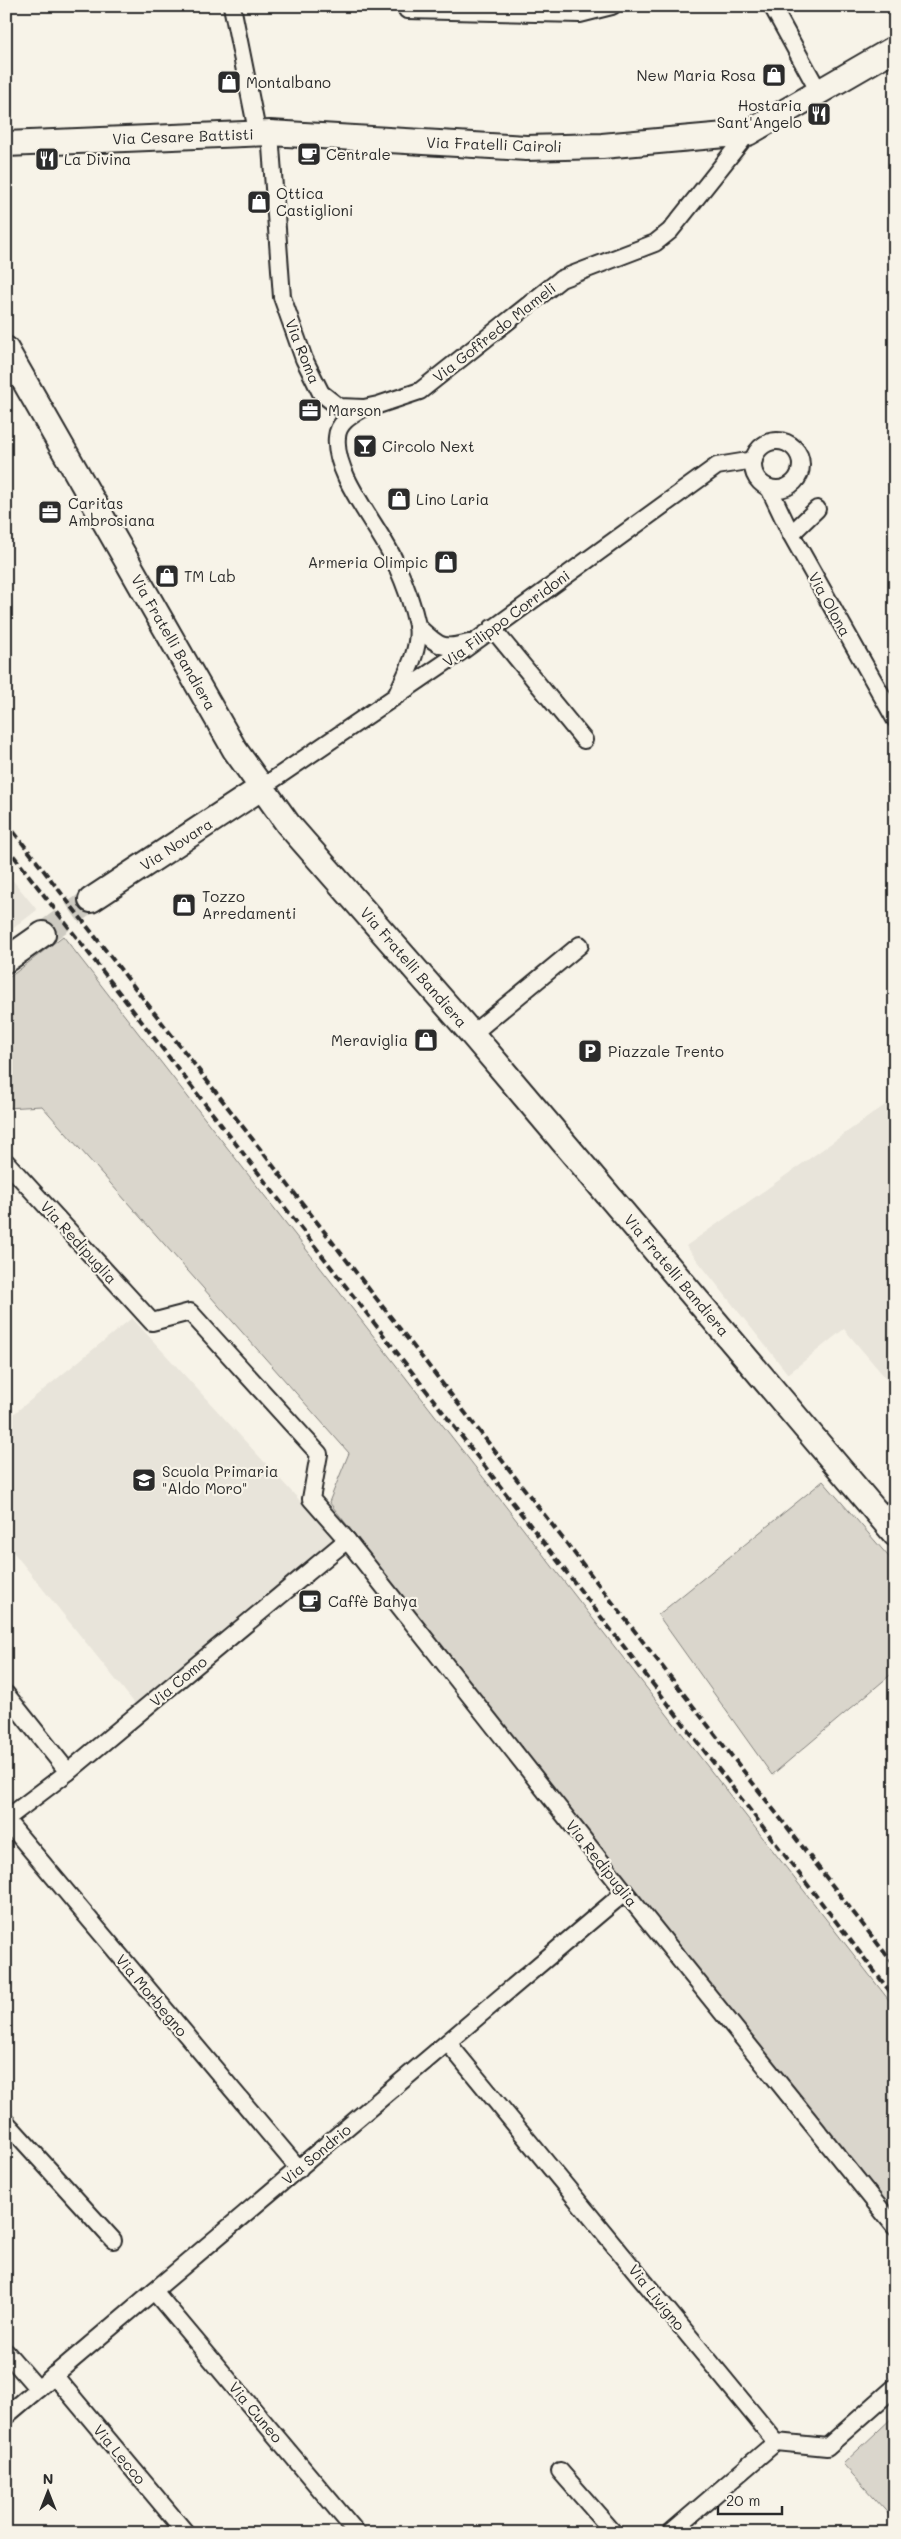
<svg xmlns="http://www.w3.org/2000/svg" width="901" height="2539" font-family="Mali,sans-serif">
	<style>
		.built { fill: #e8e4da }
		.green { fill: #dad6cc; stroke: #82807c }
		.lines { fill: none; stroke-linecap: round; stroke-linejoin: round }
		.secondary-tunnel { stroke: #cecbc2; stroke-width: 24; stroke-dasharray: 24 12; stroke-linecap: butt }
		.street-casing { stroke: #2b2b2b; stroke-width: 20 }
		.secondary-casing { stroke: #2b2b2b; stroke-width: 28 }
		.street { stroke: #f7f3e8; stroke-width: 16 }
		.secondary { stroke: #f7f3e8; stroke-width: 24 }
		.rail { stroke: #2b2b2b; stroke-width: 4; stroke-dasharray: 8 4; stroke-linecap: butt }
		.labels { text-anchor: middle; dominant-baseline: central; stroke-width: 4.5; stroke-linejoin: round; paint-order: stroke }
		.poi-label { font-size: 15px; fill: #2b2b2b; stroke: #f7f3e8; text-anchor: start }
		.street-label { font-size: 15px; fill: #2b2b2b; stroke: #f7f3e8 }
	</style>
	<rect width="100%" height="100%" fill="#f7f3e8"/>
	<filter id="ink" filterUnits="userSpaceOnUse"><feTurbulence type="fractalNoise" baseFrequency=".02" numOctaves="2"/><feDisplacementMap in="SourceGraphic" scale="10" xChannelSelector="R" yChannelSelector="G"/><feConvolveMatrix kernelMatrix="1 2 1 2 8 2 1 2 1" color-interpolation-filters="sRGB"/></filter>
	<g filter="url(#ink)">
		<!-- built -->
		<g class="built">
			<polygon points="6,872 37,910 6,934"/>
			<polygon points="895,1098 895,1389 844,1329 788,1374 686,1246"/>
			<polygon points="132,1318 336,1540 136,1705 6,1543 6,1420"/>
		</g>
		<!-- green -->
		<g class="green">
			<polygon points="63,936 895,2008 895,2223 329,1502 349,1453 42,1106 6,1108 6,980"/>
			<polygon points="823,1481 895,1564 895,1671 772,1775 658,1615"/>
			<polygon points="895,2415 895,2521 843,2464"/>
		</g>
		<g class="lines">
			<!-- secondary-tunnel -->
			<polyline class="secondary-tunnel" points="43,934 91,900"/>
			<!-- street casing -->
			<g class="street-casing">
				<g id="street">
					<polyline points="232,6 256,126 260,133"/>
					<polyline points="772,6 819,92"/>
					<polyline points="407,10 580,14 612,6"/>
					<polyline points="270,133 282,297 304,359 321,393 339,407 364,408 378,405 420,391 561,279 655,243 670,231 748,133"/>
					<path d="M364 408C352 415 338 422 337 437 333 476 381 528 396 564 404 582 413 606 417 625 421 649 406 674 397 694"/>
					<circle cx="777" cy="465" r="24"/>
					<polyline points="769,488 791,534 895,719"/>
					<polyline points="791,534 817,509"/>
					<path d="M417 626C438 645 440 651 469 643"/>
					<polyline points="492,628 584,740"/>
					<polyline points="261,788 465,649 717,466 754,460"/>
					<polyline points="472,1034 580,945"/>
					<polyline points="6,1162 152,1322 190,1312 319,1454 311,1499 347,1540 625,1892 895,2227"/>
					<polyline points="882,1518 895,1507"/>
					<polyline points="6,1694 68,1772"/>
					<polyline points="6,1819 68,1772 347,1540"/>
					<polyline points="6,1820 299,2169"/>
					<polyline points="448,2043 776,2442 827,2447 895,2387"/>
					<polyline points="6,2122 113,2240"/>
					<polyline points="154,2291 357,2533"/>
					<polyline points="6,2352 38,2389"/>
					<polyline points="54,2375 186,2533"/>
					<polyline points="6,2416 625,1892"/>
					<polyline points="560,2471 614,2533"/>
					<polyline points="670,2533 776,2442"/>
				</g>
			</g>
			<!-- secondary casing -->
			<g class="secondary-casing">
				<g id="secondary">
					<polyline points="6,144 270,133 526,148 602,146 748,133 895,48"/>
					<polyline points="6,349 235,750 288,824 472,1034 895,1534"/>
					<polyline points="91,900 261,788"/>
					<polyline points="6,960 43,934"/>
				</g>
			</g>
			<!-- street -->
			<use href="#street" class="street"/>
			<!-- secondary -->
			<use href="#secondary" class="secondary"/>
			<!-- rail -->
			<g class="rail">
				<polyline points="6,822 895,1966"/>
				<polyline points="6,846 895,1998"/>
			</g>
		</g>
	</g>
	<!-- icons -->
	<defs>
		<g id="shop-square" transform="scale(1.25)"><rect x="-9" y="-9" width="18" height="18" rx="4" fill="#2b2b2b" stroke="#f7f3e8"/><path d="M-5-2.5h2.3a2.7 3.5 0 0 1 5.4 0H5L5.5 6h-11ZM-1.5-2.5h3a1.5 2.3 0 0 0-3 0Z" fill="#fff"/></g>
		<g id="restaurant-square" transform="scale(1.25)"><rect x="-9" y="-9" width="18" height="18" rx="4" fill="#2b2b2b" stroke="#f7f3e8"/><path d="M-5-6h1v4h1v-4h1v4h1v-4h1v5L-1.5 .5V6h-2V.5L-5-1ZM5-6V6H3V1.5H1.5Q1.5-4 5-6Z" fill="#fff"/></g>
		<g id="cafe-square" transform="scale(1.25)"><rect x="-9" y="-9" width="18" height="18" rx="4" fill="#2b2b2b" stroke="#f7f3e8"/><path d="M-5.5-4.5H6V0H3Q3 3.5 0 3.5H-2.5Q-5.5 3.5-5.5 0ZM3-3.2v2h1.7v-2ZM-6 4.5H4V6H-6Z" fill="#fff"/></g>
		<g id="office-square" transform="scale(1.25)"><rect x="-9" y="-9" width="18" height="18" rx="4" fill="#2b2b2b" stroke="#f7f3e8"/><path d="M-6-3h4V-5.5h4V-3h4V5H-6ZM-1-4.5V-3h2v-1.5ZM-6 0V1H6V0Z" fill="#fff"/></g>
		<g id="bar-square" transform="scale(1.25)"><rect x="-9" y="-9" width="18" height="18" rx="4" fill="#2b2b2b" stroke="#f7f3e8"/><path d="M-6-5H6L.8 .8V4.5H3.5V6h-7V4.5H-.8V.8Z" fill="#fff"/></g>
		<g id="parking-square" transform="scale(1.25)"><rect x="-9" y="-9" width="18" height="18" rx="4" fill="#2b2b2b" stroke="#f7f3e8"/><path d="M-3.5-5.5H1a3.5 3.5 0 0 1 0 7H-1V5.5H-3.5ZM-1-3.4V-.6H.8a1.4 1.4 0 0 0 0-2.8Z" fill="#fff"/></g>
		<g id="school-square" transform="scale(1.25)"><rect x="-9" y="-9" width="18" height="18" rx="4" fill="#2b2b2b" stroke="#f7f3e8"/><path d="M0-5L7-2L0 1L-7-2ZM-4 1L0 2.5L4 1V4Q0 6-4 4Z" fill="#fff"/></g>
	</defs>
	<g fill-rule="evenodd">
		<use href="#shop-square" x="774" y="75"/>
		<use href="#shop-square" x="229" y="82"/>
		<use href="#restaurant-square" x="819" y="114"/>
		<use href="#cafe-square" x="309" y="154"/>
		<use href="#restaurant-square" x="47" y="159"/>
		<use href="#shop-square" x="259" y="202"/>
		<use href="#office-square" x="310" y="410"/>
		<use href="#bar-square" x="365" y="446"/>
		<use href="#shop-square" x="399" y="499"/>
		<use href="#office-square" x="50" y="512"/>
		<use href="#shop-square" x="446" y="562"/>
		<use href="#shop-square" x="167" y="576"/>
		<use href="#shop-square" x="184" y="905"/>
		<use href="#shop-square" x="426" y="1040"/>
		<use href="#parking-square" x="590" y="1051"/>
		<use href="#school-square" x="144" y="1480"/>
		<use href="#cafe-square" x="310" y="1601"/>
	</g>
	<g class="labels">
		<!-- poi labels -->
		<g class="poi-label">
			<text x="756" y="75" text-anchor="end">New Maria Rosa</text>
			<text x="246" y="82">Montalbano</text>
			<text x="802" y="105" text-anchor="end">Hostaria<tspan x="802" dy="17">Sant'Angelo</tspan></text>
			<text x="326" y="154">Centrale</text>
			<text x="64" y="159">La Divina</text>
			<text x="276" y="193">Ottica<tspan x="276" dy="17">Castiglioni</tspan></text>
			<text x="328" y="410">Marson</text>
			<text x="382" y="446">Circolo Next</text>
			<text x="416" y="499">Lino Laria</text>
			<text x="68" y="503">Caritas<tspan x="68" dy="17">Ambrosiana</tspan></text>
			<text x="428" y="562" text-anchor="end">Armeria Olimpic</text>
			<text x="184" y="576">TM Lab</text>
			<text x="202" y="896">Tozzo<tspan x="202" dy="17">Arredamenti</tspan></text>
			<text x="408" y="1040" text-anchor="end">Meraviglia</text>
			<text x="608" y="1051">Piazzale Trento</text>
			<text x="162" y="1471">Scuola Primaria<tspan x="162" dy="17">"Aldo Moro"</tspan></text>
			<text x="328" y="1601">Caffè Bahya</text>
		</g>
		<!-- street labels -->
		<g class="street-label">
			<text transform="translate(183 136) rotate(-2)">Via Cesare Battisti</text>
			<text transform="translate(494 144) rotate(2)">Via Fratelli Cairoli</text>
			<text transform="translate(494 332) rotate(-38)">Via Goffredo Mameli</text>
			<text transform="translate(303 351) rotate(68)">Via Roma</text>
			<text transform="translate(830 604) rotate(61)">Via Olona</text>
			<text transform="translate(506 618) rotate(-36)">Via Filippo Corridoni</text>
			<text transform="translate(174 642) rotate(60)">Via Fratelli Bandiera</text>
			<text transform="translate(176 844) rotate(-33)">Via Novara</text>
			<text transform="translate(414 967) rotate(49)">Via Fratelli Bandiera</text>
			<text transform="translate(79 1242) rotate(48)">Via Redipuglia</text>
			<text transform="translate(677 1275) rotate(50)">Via Fratelli Bandiera</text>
			<text transform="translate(178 1681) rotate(-40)">Via Como</text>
			<text transform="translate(602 1863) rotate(52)">Via Redipuglia</text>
			<text transform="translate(152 1995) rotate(50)">Via Morbegno</text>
			<text transform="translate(316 2154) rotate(-40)">Via Sondrio</text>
			<text transform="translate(657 2297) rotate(51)">Via Livigno</text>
			<text transform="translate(256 2412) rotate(50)">Via Cuneo</text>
			<text transform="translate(120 2454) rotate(50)">Via Lecco</text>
		</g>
	</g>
	<!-- margin -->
	<rect width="901" height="2539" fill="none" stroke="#f7f3e8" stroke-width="25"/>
	<rect x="12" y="12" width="876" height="2514" fill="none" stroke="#2b2b2b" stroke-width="2" filter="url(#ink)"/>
	<!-- north arrow -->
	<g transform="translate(48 2492)" stroke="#f7f3e8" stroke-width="4" paint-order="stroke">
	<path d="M0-4L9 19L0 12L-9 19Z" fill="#2b2b2b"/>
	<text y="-8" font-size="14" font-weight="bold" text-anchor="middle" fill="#2b2b2b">N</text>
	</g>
	<!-- scale -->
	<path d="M718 2506v8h64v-8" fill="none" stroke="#2b2b2b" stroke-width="2.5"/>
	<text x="726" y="2506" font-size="15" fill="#2b2b2b" stroke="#f7f3e8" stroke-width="4" paint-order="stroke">20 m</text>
</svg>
